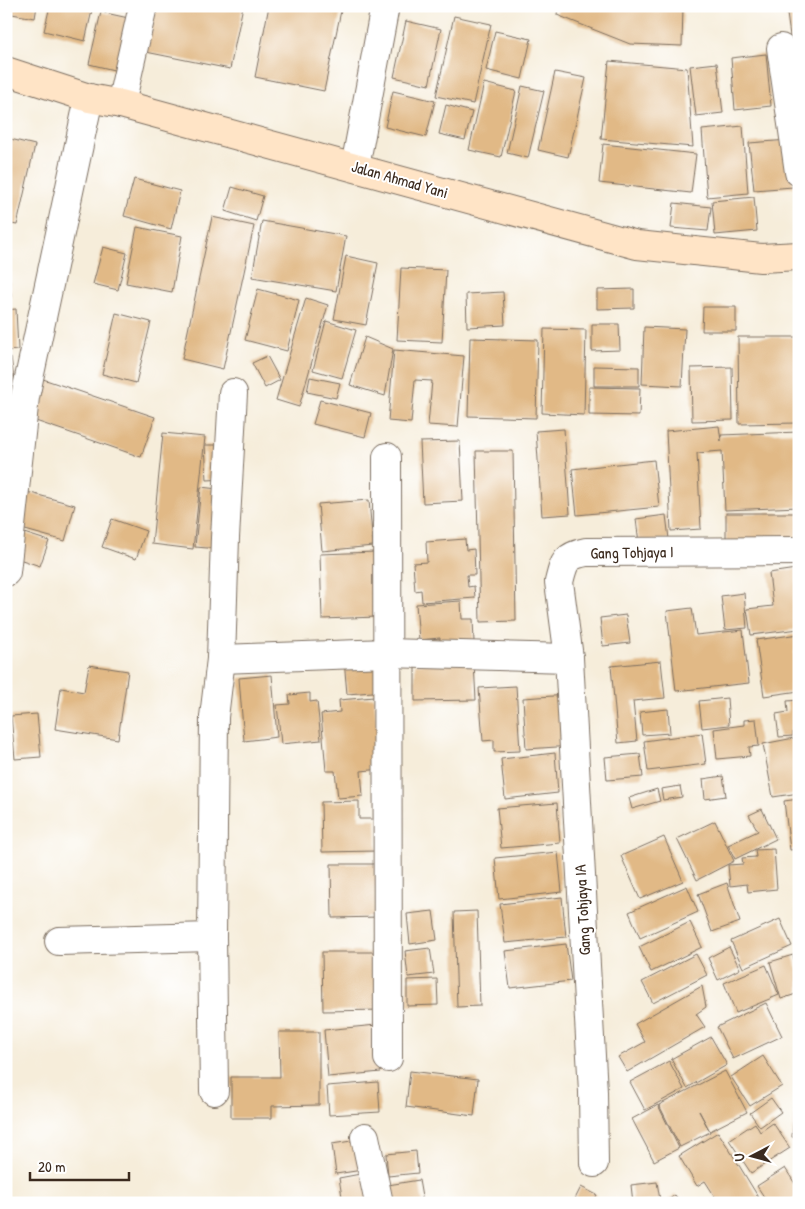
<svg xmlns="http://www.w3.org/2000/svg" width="805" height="1209" font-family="'Patrick Hand',sans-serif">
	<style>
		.building { fill: #e1b986 }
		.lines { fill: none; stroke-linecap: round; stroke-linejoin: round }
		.street-casing { stroke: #7c6e60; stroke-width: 30 }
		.secondary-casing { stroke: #7c6e60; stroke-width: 30 }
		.street { stroke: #fff; stroke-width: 28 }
		.secondary { stroke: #ffe4c6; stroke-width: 28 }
		.labels { text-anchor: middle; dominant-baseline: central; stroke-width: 4; stroke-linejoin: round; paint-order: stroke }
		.street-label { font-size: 16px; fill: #3b2a1e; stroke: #fff }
	</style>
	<rect width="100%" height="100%" fill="#fff"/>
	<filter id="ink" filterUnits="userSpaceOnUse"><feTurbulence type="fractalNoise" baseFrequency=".02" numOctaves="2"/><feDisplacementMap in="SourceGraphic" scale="10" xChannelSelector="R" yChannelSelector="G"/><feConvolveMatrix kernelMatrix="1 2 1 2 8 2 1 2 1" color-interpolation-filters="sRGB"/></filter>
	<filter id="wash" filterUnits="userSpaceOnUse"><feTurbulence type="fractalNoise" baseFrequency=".0096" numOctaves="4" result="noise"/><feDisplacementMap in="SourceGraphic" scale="20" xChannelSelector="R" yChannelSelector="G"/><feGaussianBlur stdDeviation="1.12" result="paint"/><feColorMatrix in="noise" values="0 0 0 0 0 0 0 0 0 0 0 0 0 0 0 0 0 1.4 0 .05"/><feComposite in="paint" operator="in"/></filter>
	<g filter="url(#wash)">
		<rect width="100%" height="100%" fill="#f6edda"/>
		<g id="blocks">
			<!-- building -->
			<g class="building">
				<polygon points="6,6 37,6 35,18 6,13"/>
				<polygon points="50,6 93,6 85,41 44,31"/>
				<polygon points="155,6 243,6 230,69 146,52"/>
				<polygon points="269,6 342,6 324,91 255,77"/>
				<polygon points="558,6 683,6 682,46 630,44 557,15"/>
				<polygon points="786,6 799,6 799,96 798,96"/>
				<polygon points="101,12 133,19 122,72 89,64"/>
				<polygon points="454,16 491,24 473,104 436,96"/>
				<polygon points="406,21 441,29 429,85 394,77"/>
				<polygon points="495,31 531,39 522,79 486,70"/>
				<polygon points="766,54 771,106 735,110 731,58"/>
				<polygon points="609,61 687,68 693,147 601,139"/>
				<polygon points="717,63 723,113 696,116 690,66"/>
				<polygon points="555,72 586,78 568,157 538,150"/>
				<polygon points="484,83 516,91 501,157 469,150"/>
				<polygon points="522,86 544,91 528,158 507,153"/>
				<polygon points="393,91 435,101 426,137 385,127"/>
				<polygon points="446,105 472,112 465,140 439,134"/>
				<polygon points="743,126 748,193 707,197 702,130"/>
				<polygon points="6,138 35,145 17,225 6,223"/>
				<polygon points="789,140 793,187 754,190 749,143"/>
				<polygon points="603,144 696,154 691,193 599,183"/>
				<polygon points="134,179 180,191 171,229 124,216"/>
				<polygon points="232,187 263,196 256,221 225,211"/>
				<polygon points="754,197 757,231 715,235 712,201"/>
				<polygon points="674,203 711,207 708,231 671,228"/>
				<polygon points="212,217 254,226 223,369 182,359"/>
				<polygon points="262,221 346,236 336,291 252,277"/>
				<polygon points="137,227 182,236 172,292 126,283"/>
				<polygon points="103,247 127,253 118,290 93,284"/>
				<polygon points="6,250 11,296 6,296"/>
				<polygon points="346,256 378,263 366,325 334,319"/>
				<polygon points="401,268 446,270 442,342 397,340"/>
				<polygon points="258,289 299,300 287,351 245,340"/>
				<polygon points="634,289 634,308 597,309 597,290"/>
				<polygon points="503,292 505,325 467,327 466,294"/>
				<polygon points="306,298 328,305 299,407 276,400"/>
				<polygon points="703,307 736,307 736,331 702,331"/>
				<polygon points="16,309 18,350 6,351 6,310"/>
				<polygon points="116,313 151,322 136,383 102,374"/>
				<polygon points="326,321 356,330 342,378 313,370"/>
				<polygon points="592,324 619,324 620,350 592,351"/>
				<polygon points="644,327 685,329 682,386 642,384"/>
				<polygon points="544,329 586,330 584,415 542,413"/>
				<polygon points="365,337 393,349 385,396 350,385"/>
				<polygon points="738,337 799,337 799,423 739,424"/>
				<polygon points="470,338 538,340 536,418 468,416"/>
				<polygon points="394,350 464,356 458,427 428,425 432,381 415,380 411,423 388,421"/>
				<polygon points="267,356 280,380 265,388 252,363"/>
				<polygon points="6,357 11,357 14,380 6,380"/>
				<polygon points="594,366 639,367 639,386 594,386"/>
				<polygon points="732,367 733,420 692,421 691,368"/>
				<polygon points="310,377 340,383 336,398 307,392"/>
				<polygon points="40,378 155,417 141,457 27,418"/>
				<polygon points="13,386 15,415 6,416 6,387"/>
				<polygon points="589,387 640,388 639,416 589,415"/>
				<polygon points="320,400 371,413 365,437 313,424"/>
				<polygon points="719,426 721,441 721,435 799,432 799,507 725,510 722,451 697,453 701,529 671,531 666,431"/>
				<polygon points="564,429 570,514 542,516 536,431"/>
				<polygon points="163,433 205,437 193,549 152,544"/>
				<polygon points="460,441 463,501 423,503 420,442"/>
				<polygon points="205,445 225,445 226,479 207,480"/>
				<polygon points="476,451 513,451 516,621 480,622"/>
				<polygon points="654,460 659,507 577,515 572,469"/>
				<polygon points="201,487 226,490 220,549 195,547"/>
				<polygon points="27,492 75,505 65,541 18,528"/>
				<polygon points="369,500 373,546 322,551 318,504"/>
				<rect x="726" y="513" width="73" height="29"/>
				<polygon points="666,515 669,539 639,543 636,519"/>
				<polygon points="112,519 146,531 136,559 102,547"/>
				<polygon points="21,532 49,541 40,566 13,557"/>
				<polygon points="465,539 466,550 474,549 475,575 467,575 468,587 474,586 475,598 422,602 421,590 415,591 413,563 427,562 426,542"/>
				<polygon points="375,552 377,617 322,619 320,554"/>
				<polygon points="796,569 799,629 751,635 747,609 773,606 769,573"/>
				<polygon points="744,593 747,628 725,630 721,596"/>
				<polygon points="461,601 462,619 473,619 474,642 440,644 440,638 419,640 416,604"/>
				<polygon points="692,608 696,635 743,630 749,683 676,691 667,611"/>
				<polygon points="626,615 630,643 603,646 600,618"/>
				<polygon points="799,634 799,652 794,652 799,691 764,696 756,640"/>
				<polygon points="382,657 385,691 347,694 344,660"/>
				<polygon points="661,661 665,698 633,701 637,741 618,743 611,666"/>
				<polygon points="474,663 476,700 415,701 415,664"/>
				<polygon points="89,665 128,671 118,739 55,729 61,688 84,692"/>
				<polygon points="272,675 277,737 244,741 239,678"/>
				<polygon points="516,686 520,751 494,752 494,740 483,741 479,688"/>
				<polygon points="310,693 310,702 317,701 321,740 281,744 277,705 290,704 289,695"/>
				<polygon points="568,695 572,746 526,749 523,698"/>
				<polygon points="374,697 381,769 361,771 363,796 338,798 335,771 326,771 321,714 340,712 339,700"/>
				<polygon points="727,698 729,725 702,728 699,701"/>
				<polygon points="799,700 799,731 793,732 793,736 779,737 776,714 788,712 787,701"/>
				<polygon points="668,709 670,733 642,735 640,712"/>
				<polygon points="37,714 41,757 15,759 11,716"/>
				<polygon points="756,719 759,746 749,747 750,756 717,759 714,729 744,725 744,720"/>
				<polygon points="702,733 706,764 648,771 644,741"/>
				<polygon points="799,737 799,793 773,797 763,744"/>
				<polygon points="555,753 558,793 505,799 501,759"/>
				<polygon points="640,754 643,777 607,780 605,757"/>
				<polygon points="723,776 726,796 705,799 703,779"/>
				<polygon points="680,786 682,797 663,800 661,789"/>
				<polygon points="657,789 660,801 632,809 629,798"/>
				<polygon points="799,799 799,849 790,850 784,801"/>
				<polygon points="359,801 359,819 376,819 377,851 322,852 321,802"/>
				<polygon points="557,803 560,843 501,848 497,808"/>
				<polygon points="762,809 776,839 735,859 728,845 758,831 749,815"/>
				<polygon points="715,821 734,861 697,880 677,839"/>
				<polygon points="664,837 683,881 640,899 621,856"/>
				<polygon points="774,849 777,889 748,892 747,884 730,886 728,865 743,864 742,858 756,857 755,850"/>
				<polygon points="558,852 562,892 499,899 495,858"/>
				<polygon points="331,864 379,864 380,917 332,918"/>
				<polygon points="727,883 740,922 712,932 698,894"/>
				<polygon points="687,886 698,912 640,938 629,912"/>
				<polygon points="562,897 566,937 505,943 500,904"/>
				<polygon points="433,911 437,940 410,944 407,914"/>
				<polygon points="477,911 480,1006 457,1007 454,912"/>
				<polygon points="780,919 792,946 743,968 731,941"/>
				<polygon points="690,922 702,947 651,972 639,947"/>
				<polygon points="566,944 571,981 510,988 505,951"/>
				<polygon points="729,947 740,969 718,980 708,958"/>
				<polygon points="430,948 434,974 408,977 405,951"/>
				<polygon points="322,952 383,952 383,1010 323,1011"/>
				<polygon points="696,954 707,975 653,1003 642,982"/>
				<polygon points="793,955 799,976 799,993 781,999 770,962"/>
				<polygon points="766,965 779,995 736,1013 724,983"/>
				<polygon points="437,979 438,1005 407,1006 407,980"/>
				<polygon points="702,986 706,1007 696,1014 705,1027 627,1072 618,1057 645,1042 635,1024"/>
				<polygon points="766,1003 782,1036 733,1059 717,1027"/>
				<polygon points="377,1025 381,1072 328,1077 324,1030"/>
				<polygon points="279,1032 319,1032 319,1105 272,1106 272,1118 231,1118 231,1077 280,1077"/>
				<polygon points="711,1037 727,1065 687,1088 671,1059"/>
				<polygon points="763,1056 782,1086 750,1106 731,1077"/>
				<polygon points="669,1061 684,1089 645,1110 630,1082"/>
				<polygon points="410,1071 478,1079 474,1116 406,1107"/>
				<polygon points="725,1071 747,1112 710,1131 699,1111 710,1132 680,1147 659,1105"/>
				<polygon points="378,1082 380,1112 329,1115 327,1086"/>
				<polygon points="771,1098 781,1112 760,1127 750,1113"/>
				<polygon points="795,1101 799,1102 799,1112 794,1112"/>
				<polygon points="658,1105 679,1148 654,1161 632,1119"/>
				<polygon points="794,1115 799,1115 799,1138 792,1137"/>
				<polygon points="755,1123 760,1132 773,1123 790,1148 751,1173 729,1140"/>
				<polygon points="718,1132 729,1149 762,1203 719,1203 705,1181 697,1186 679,1156"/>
				<polygon points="364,1139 369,1169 336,1174 332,1144"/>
				<polygon points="416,1151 418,1173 388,1176 386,1154"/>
				<polygon points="785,1168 799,1190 799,1195 787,1203 768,1203 757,1186"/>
				<polygon points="371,1172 376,1203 343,1203 339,1178"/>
				<polygon points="419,1180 423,1203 391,1203 388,1185"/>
				<polygon points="657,1182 660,1200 633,1203 631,1185"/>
				<polygon points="581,1187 597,1195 593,1203 573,1203"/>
				<polygon points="675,1195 681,1203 664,1203"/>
			</g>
		</g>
	</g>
	<g filter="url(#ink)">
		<use href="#blocks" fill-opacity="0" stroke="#7c6e60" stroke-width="1"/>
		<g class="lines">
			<!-- street casing -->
			<g class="street-casing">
				<g id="street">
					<polyline points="781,48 799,172"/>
					<polyline points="121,104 143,6"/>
					<polyline points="355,167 385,6"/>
					<polyline points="387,457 388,1058"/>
					<polyline points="6,572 25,397 89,98"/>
					<polyline points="221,659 387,653 569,658"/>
					<polyline points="59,941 212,937"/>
					<polyline points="214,1091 212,937 214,717 221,659 225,538 233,393"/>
					<polyline points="365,1137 379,1203"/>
					<path d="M594 1163 593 1092 569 658 559 582C564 562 565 556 586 552L799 551"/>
				</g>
			</g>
			<!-- secondary casing -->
			<g class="secondary-casing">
				<polyline id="secondary" points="6,71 89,98 121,104 637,245 761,258 799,256"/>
			</g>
			<!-- street -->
			<use href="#street" class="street"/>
			<!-- secondary -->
			<use href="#secondary" class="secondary"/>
		</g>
	</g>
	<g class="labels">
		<!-- street labels -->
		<g class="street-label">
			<text transform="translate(400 179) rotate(16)">Jalan Ahmad Yani</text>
			<text transform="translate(632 552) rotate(-1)">Gang Tohjaya I</text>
			<text transform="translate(582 910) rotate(-93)">Gang Tohjaya IA</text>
		</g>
	</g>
	<!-- margin -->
	<rect width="805" height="1209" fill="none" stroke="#fff" stroke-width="25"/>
	<!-- north arrow -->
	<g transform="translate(752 1156) rotate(264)" stroke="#ffffff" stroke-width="4" paint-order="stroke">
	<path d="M0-4L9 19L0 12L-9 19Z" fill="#3b2a1e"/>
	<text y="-8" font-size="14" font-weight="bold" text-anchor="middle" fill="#3b2a1e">U</text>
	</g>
	<!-- scale -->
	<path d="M30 1172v8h99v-8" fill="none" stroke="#3b2a1e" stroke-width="2.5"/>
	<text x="38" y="1172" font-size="15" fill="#3b2a1e" stroke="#ffffff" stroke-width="4" paint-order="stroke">20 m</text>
</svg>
